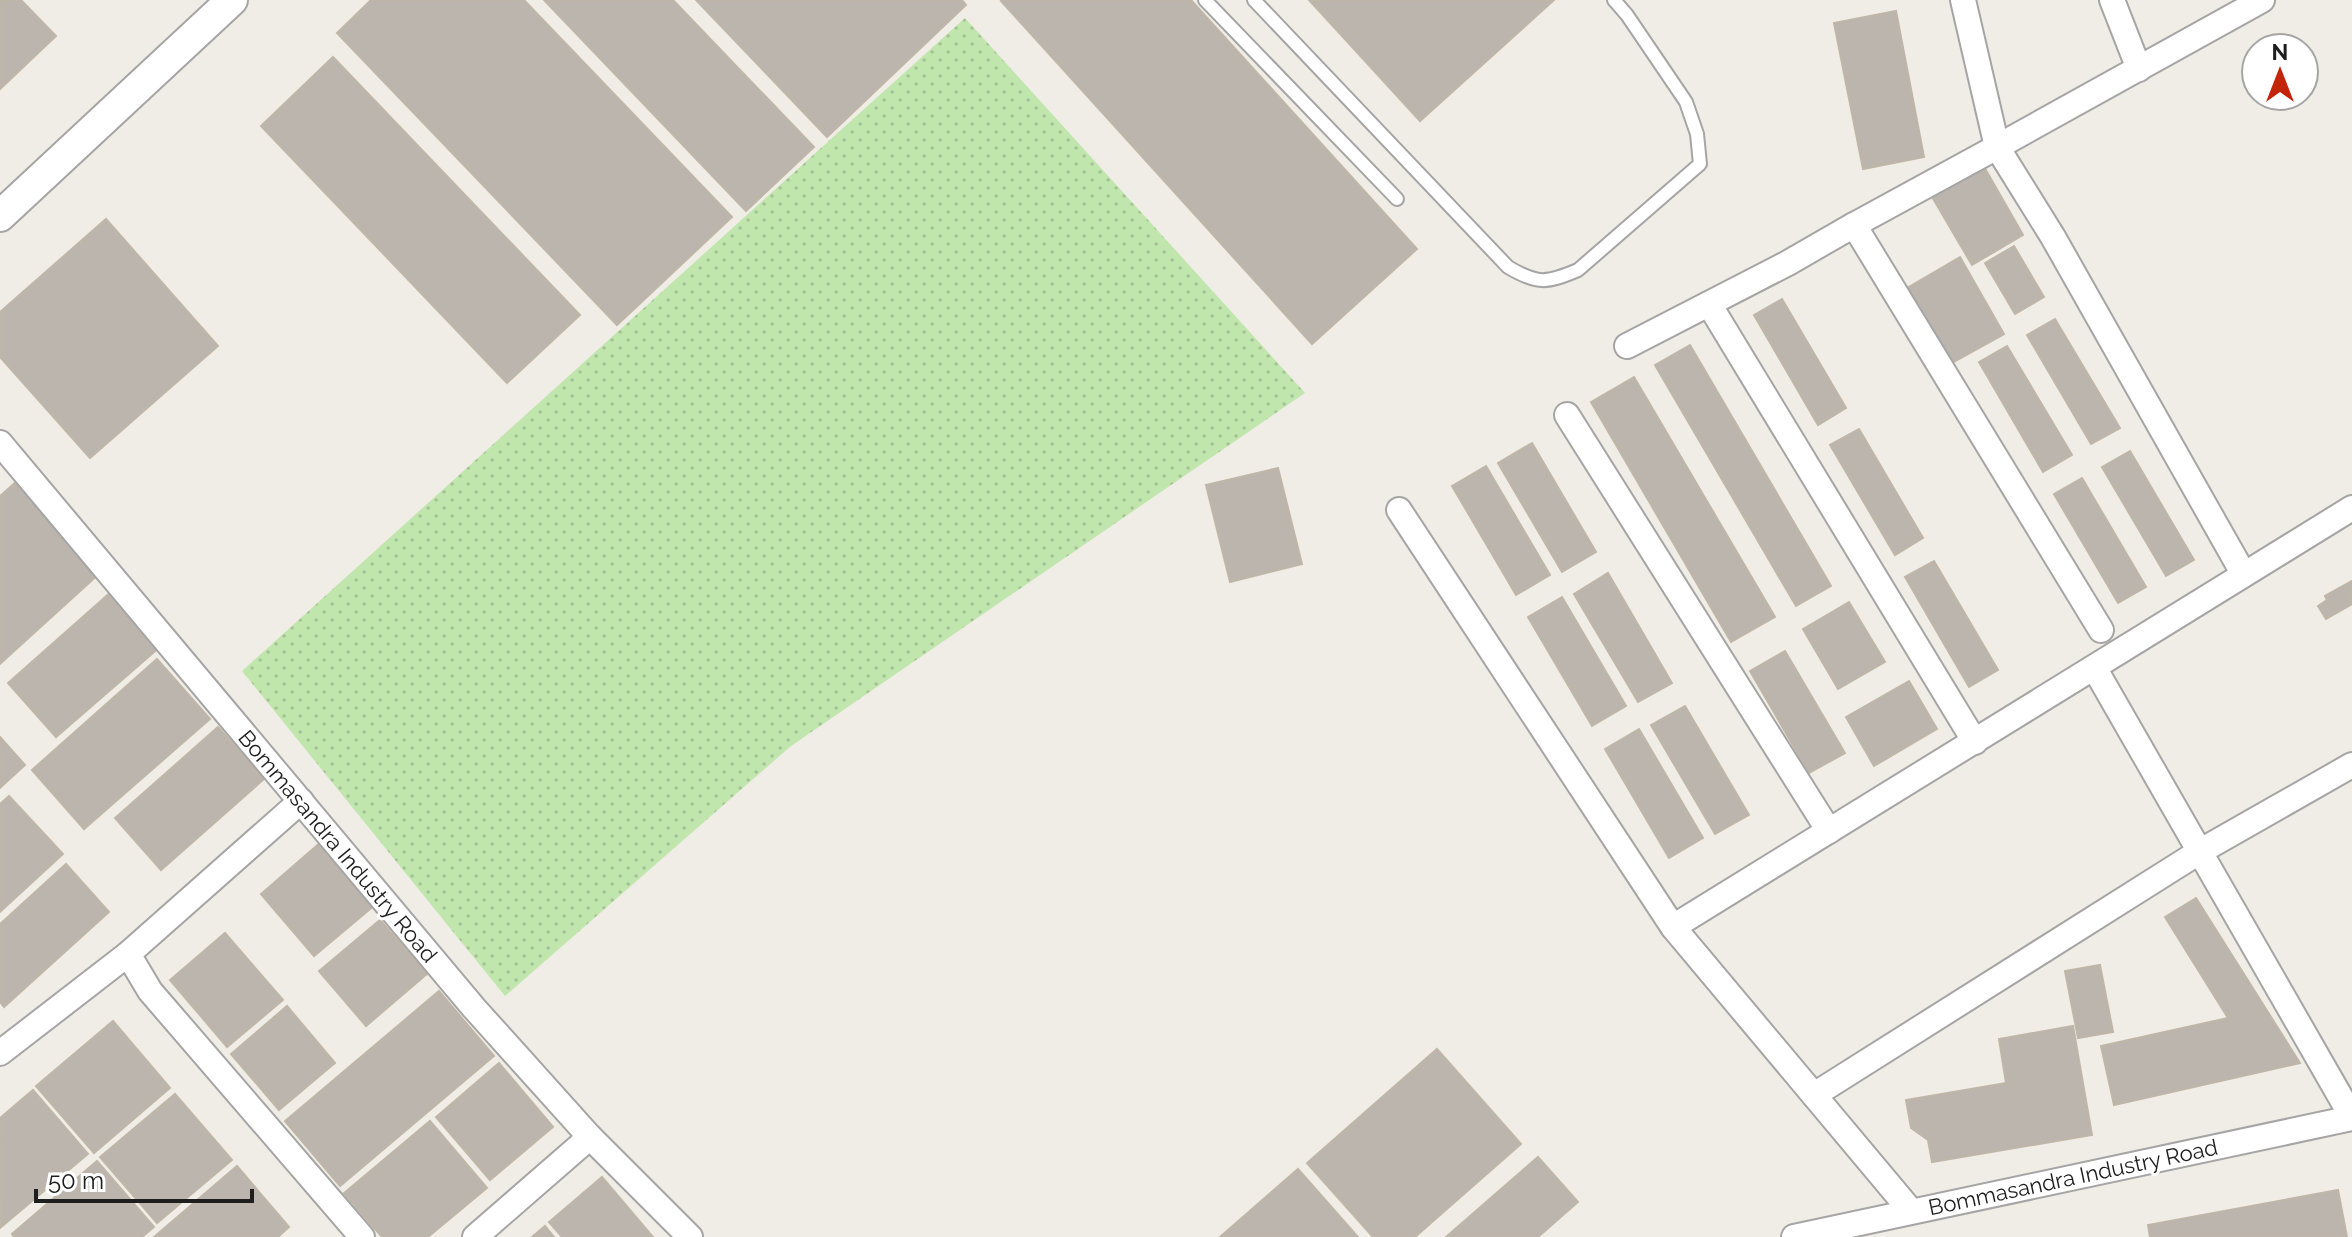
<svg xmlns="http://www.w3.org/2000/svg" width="2352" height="1237" font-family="Raleway,sans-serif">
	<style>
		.grass { fill: url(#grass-dots) }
		.building { fill: #bbb5ae; stroke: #bfb6a8; stroke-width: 2 }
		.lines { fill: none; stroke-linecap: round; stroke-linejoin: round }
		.service-casing { stroke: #a5a5a5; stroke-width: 16 }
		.minor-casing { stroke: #a5a5a5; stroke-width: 28 }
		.tertiary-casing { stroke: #a5a5a5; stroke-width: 34 }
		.service { stroke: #fff; stroke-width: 12 }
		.minor { stroke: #fff; stroke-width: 24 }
		.tertiary { stroke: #fff; stroke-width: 30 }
		.labels { text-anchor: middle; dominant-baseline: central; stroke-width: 6; stroke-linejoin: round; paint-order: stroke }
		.street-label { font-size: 22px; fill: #1e1e1e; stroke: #fff }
	</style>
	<defs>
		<pattern id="grass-dots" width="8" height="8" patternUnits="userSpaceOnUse" patternTransform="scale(2)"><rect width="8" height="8" fill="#c1e6ad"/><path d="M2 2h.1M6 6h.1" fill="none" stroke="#a5c594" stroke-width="1.8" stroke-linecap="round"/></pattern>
	</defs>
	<rect width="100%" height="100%" fill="#efede5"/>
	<!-- grass -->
	<polygon class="grass" points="965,18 1305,393 791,746 505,996 242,671"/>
	<!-- building -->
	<g class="building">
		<polygon points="0,0 21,0 56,36 0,89"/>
		<polygon points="371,0 524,0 732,217 617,325 337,33"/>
		<polygon points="544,0 673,0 814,147 746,211"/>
		<polygon points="696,0 962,0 966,5 827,137"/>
		<polygon points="1003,0 1191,0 1417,249 1312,344 1001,1"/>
		<polygon points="1309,0 1554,0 1420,121"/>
		<polygon points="1896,11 1924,157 1863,169 1834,23"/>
		<polygon points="333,57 580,315 507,383 261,126"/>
		<polygon points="1983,165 2023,235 1972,265 1931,195"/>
		<polygon points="106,219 218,346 90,458 0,357 0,312"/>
		<polygon points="2014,246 2044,297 2015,314 1985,263"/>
		<polygon points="1960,257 2004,334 1952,363 1907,288"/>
		<polygon points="1782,299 1846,408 1818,425 1754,315"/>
		<polygon points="2055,319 2120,428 2091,444 2027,335"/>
		<polygon points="1690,345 1831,586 1796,606 1655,365"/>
		<polygon points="2007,346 2072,455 2043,472 1979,362"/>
		<polygon points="1634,377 1775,617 1731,642 1591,402"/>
		<polygon points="1859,429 1923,538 1895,555 1830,445"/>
		<polygon points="1532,443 1596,552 1562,572 1498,463"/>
		<polygon points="2130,451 2194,560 2166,576 2102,467"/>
		<polygon points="1486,466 1550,575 1516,595 1452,486"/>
		<polygon points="1278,468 1302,564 1230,582 1206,485"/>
		<polygon points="2082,478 2146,587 2118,603 2054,494"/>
		<polygon points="16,482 100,573 0,664 0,496"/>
		<polygon points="1934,561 1998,670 1969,687 1905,577"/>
		<polygon points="1608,573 1672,683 1638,702 1574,594"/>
		<polygon points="2352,581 2352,604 2326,619 2318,606 2327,600 2325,596"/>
		<polygon points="111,592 160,647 56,737 8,683"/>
		<polygon points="1562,597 1626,706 1592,726 1528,617"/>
		<polygon points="1849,602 1885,662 1838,689 1803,629"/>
		<polygon points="1785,651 1845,753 1809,773 1750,671"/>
		<polygon points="157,659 210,719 84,829 32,770"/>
		<polygon points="1909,681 1937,729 1874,766 1846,717"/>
		<polygon points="1685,706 1749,815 1715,834 1651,725"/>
		<polygon points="218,727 264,779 161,870 115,818"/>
		<polygon points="1639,729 1703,838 1669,858 1605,749"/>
		<polygon points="0,737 25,765 0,788"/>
		<polygon points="9,796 63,854 0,912 0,804"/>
		<polygon points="321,842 375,905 314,956 261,894"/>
		<polygon points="66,864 109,912 4,1007 0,1002 0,924"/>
		<polygon points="2196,898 2300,1063 2114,1105 2101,1046 2228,1018 2165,917"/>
		<polygon points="380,920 427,974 366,1026 319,971"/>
		<polygon points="225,933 283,1000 227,1047 170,980"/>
		<polygon points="2100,965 2113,1032 2078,1038 2065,971"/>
		<polygon points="439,991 494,1056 340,1186 285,1121"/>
		<polygon points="287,1006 335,1063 279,1110 231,1054"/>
		<polygon points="113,1021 170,1088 94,1153 36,1086"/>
		<polygon points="2073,1026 2092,1135 1932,1162 1928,1140 1911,1128 1906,1100 2006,1083 1999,1039"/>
		<polygon points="1437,1049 1521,1144 1415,1237 1373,1237 1307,1163"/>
		<polygon points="499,1063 553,1127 490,1180 436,1117"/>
		<polygon points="33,1090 88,1154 1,1227 0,1118"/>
		<polygon points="175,1094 232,1160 157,1223 100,1157"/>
		<polygon points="430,1121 487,1188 428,1237 382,1237 344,1193"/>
		<polygon points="1538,1157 1578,1202 1538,1237 1446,1237"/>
		<polygon points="97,1161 154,1227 142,1237 14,1237 12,1234"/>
		<polygon points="237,1166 289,1227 278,1237 154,1237"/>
		<polygon points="1298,1169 1358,1237 1220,1237"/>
		<polygon points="602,1177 653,1237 562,1237 549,1222"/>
		<polygon points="2338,1190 2347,1237 2150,1237 2148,1225"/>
		<polygon points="545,1226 554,1237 532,1237"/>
	</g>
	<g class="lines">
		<!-- service casing -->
		<g class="service-casing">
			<g id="service">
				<polyline points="1205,0 1397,199"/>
				<path d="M1254 0 1508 267C1538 285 1547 283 1578 270L1700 164 1697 134 1686 102 1627 15 1614 0"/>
			</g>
		</g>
		<!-- minor casing -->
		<g class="minor-casing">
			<g id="minor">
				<polyline points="2112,0 2139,69"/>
				<polyline points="1854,225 1997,147 1963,0"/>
				<polyline points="1709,304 1975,742"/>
				<polyline points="1627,346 1788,263 1854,225 2101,630"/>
				<polyline points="1567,415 1829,831"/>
				<polyline points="0,443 474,1008 590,1137 690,1237"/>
				<polyline points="1399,510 1673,927 2352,508"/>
				<polyline points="2243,573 2053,237 1997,147 2262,0"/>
				<polyline points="2095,669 2352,1117"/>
				<polyline points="1673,927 1911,1211"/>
				<polyline points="128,954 150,991 362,1237"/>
				<polyline points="0,1053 128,954 301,801"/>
				<polyline points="1814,1095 2199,852 2352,765"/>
				<polyline points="475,1237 590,1137"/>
				<polyline points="1794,1237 2352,1118"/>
			</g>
		</g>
		<!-- tertiary casing -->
		<g class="tertiary-casing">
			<polyline id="tertiary" points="0,216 232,0"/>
		</g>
		<!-- service -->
		<use href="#service" class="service"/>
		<!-- minor -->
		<use href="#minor" class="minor"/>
		<!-- tertiary -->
		<use href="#tertiary" class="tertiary"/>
	</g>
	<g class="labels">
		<!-- street labels -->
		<g class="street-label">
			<text transform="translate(338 846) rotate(50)">Bommasandra Industry Road</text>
			<text transform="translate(2073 1177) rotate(-12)">Bommasandra Industry Road</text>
		</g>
	</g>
	<!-- north arrow -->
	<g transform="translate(2280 72)"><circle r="38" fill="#ffffff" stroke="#a5a5a5" stroke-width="2"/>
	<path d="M0-6L14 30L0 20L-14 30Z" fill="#c2250a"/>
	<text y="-12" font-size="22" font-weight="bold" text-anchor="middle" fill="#1e1e1e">N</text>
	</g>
	<!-- scale -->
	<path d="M36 1189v12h216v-12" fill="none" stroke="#1e1e1e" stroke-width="4"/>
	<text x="48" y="1189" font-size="24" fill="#1e1e1e" stroke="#ffffff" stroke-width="6" paint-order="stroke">50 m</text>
</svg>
